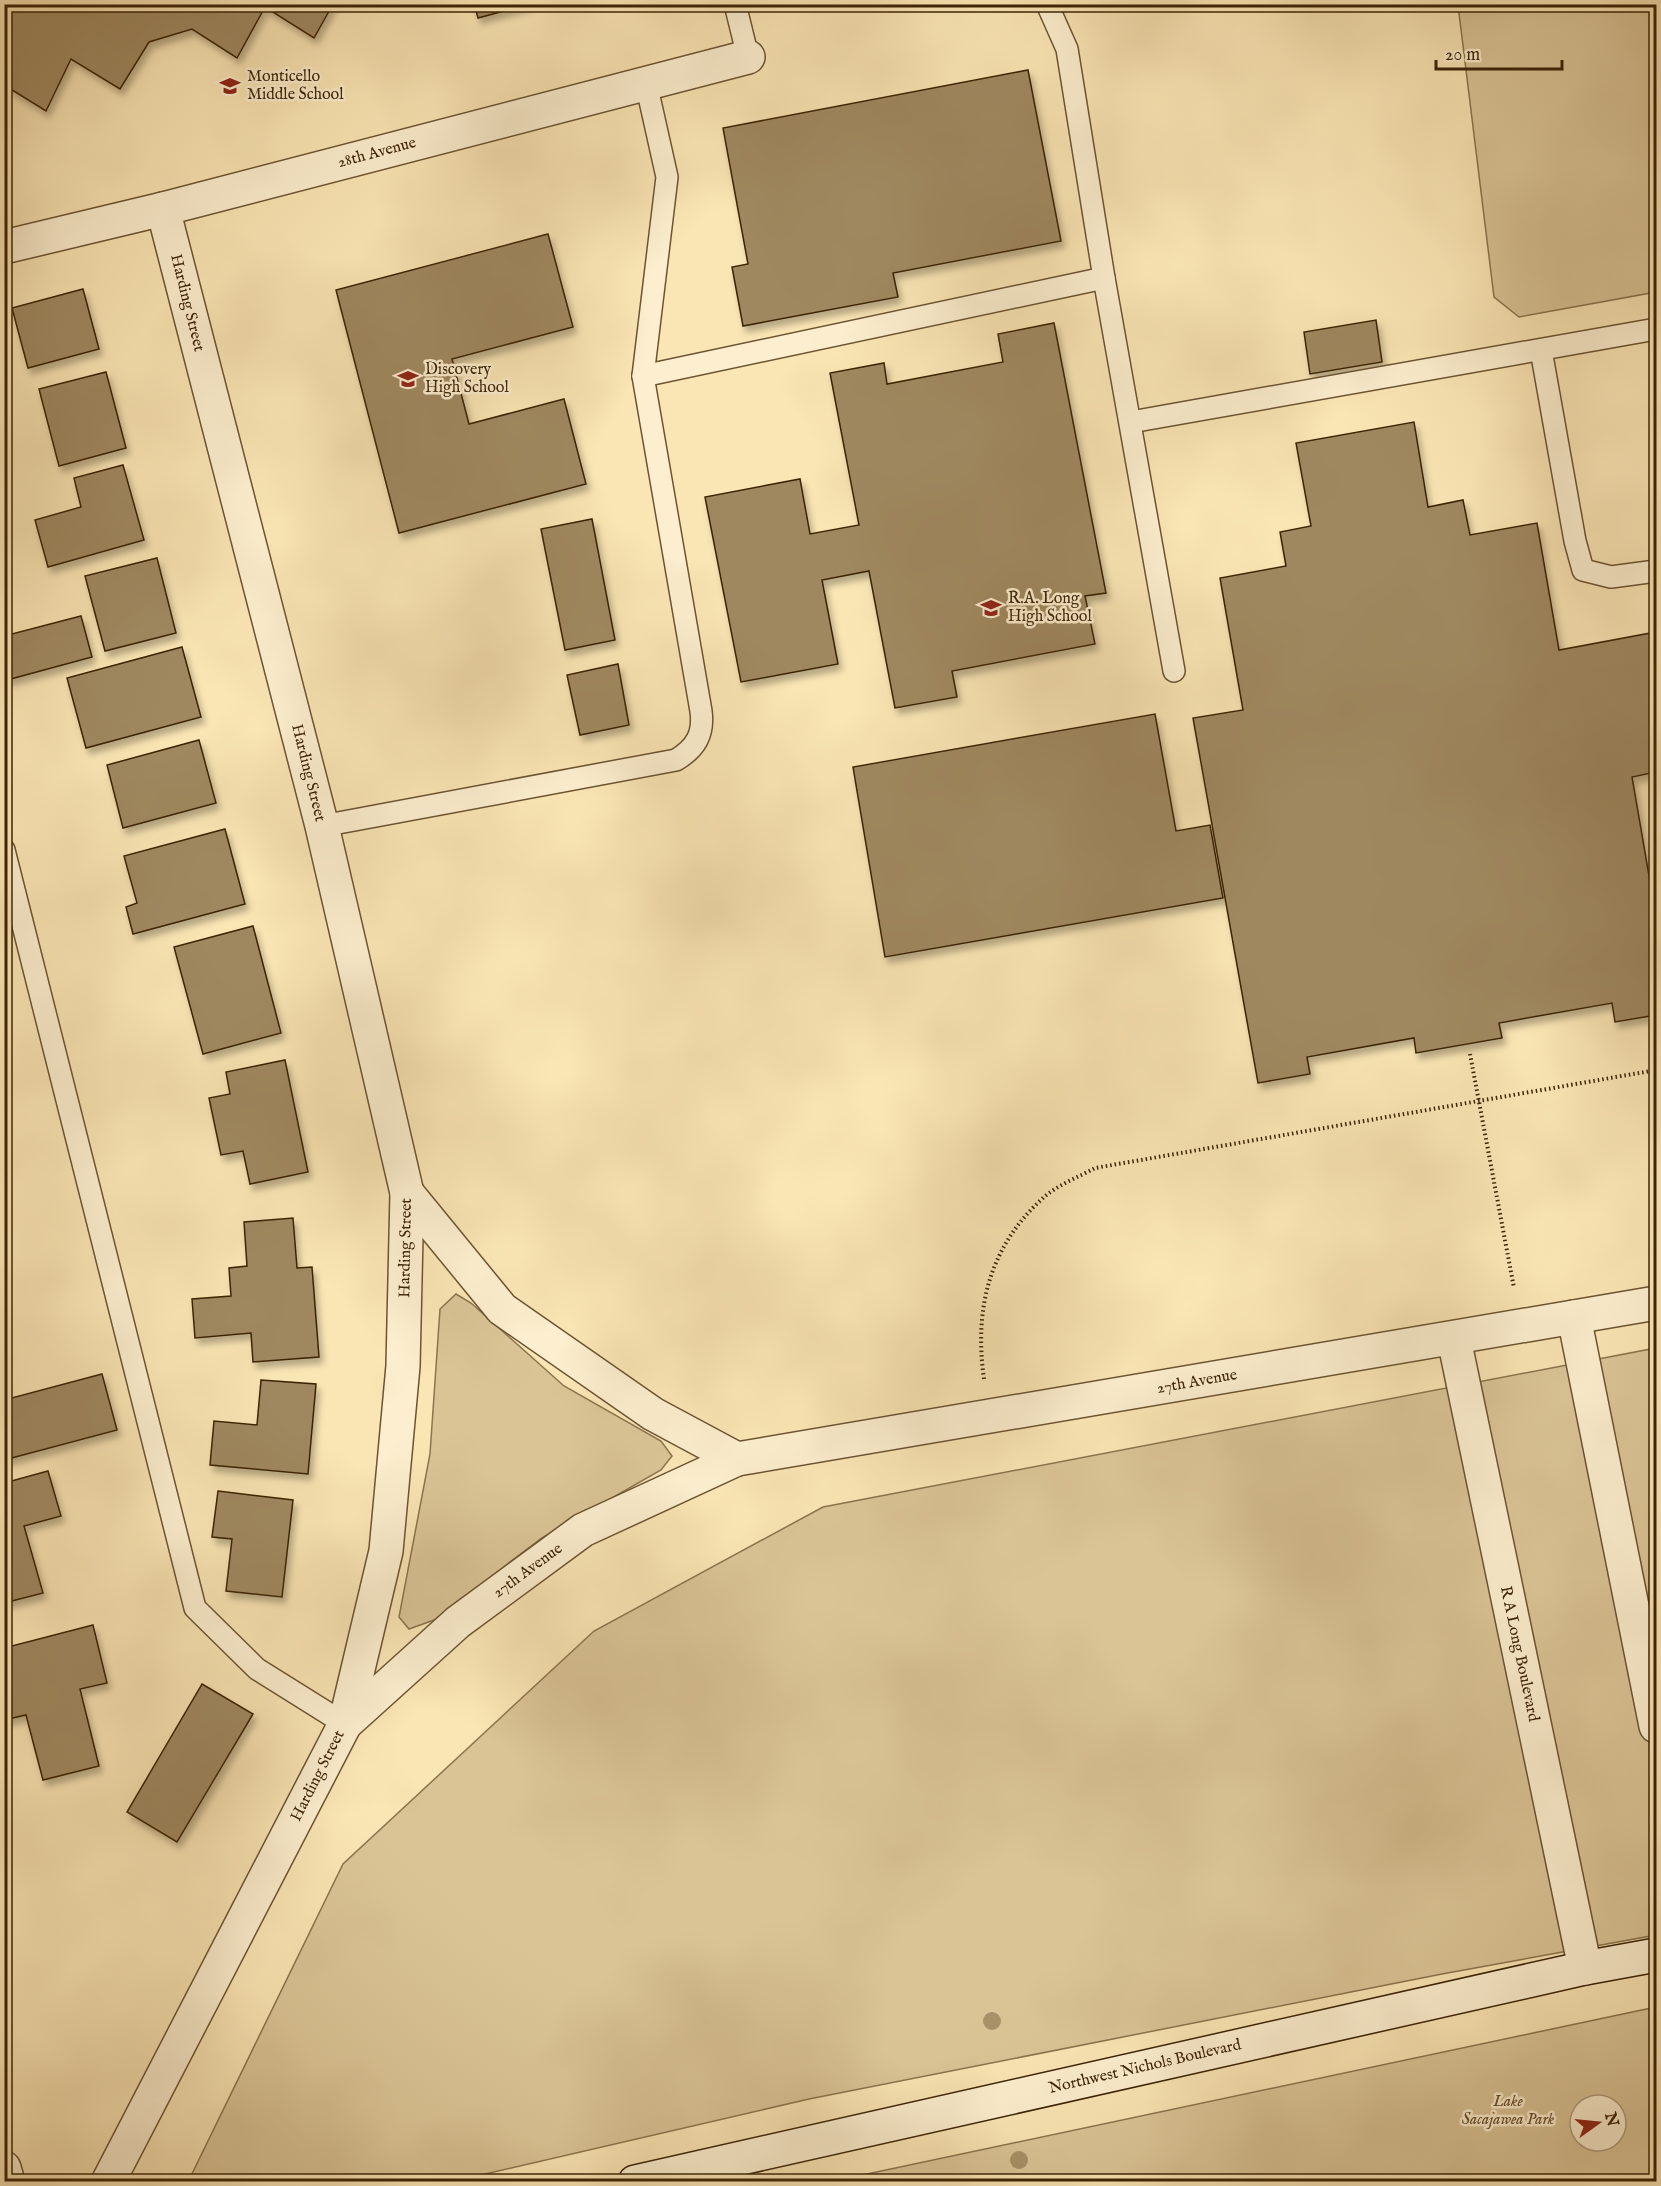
<svg xmlns="http://www.w3.org/2000/svg" width="1661" height="2186" font-family="'IM FELL English',serif">
	<style>
		.green { fill: #dac496; stroke: #8b744e; stroke-width: 1.5; fill-rule: evenodd }
		.building { fill: #9f8860; stroke: #3c2406; stroke-width: 1.5; filter: url(#shadow) }
		.lines { fill: none; stroke-linecap: round; stroke-linejoin: round }
		.service-casing { stroke: #6c5432; stroke-width: 24 }
		.minor-casing { stroke: #6c5432; stroke-width: 36 }
		.secondary-casing { stroke: #3c2406; stroke-width: 36 }
		.path { stroke: #3c2406; stroke-width: 4; stroke-dasharray: 1.5 3; stroke-linecap: butt }
		.service { stroke: #fceece; stroke-width: 21 }
		.minor { stroke: #fceece; stroke-width: 33 }
		.secondary { stroke: #fceece; stroke-width: 33 }
		.tree { fill: #a89168 }
		.labels { text-anchor: middle; dominant-baseline: central; stroke-width: 5; stroke-linejoin: round; paint-order: stroke }
		.poi-label { font-size: 16px; fill: #3c2406; stroke: #fceece; text-anchor: start }
		.street-label { font-size: 16px; fill: #3c2406; stroke: #fceece }
		.park-label { font-size: 16px; font-style: italic; fill: #644c2a; stroke: #fceece }
	</style>
	<defs>
		<filter id="shadow"><feDropShadow dx="3.5" dy="6" stdDeviation="3" flood-color="#0004"/></filter>
	</defs>
	<rect width="100%" height="100%" fill="#fae5b4"/>
	<filter id="stains"><feTurbulence type="fractalNoise" baseFrequency=".00333" numOctaves="4"/><feColorMatrix values="0 0 0 0 .2 0 0 0 0 .09 0 0 0 0 .02 0 0 0 .5 -.17"/></filter>
	<radialGradient id="worn" r=".72"><stop offset=".6" stop-color="#630" stop-opacity="0"/><stop offset="1" stop-color="#630" stop-opacity=".3"/></radialGradient>
	<!-- green -->
	<g class="green">
		<polygon points="1458,5 1656,5 1656,292 1519,317 1494,297"/>
		<polygon points="456,1294 471,1303 564,1386 661,1441 672,1456 661,1470 542,1538 434,1620 409,1629 399,1617 430,1454 440,1309"/>
		<polygon points="1656,1348 1656,1935 1442,1974 809,2099 455,2181 188,2182 343,1864 594,1631 823,1507"/>
		<path d="M1656 2007V2181H834ZM1580 2105H1616V2141H1580Z"/>
	</g>
	<!-- building -->
	<g class="building">
		<polygon points="4,4 333,4 314,38 265,7 237,58 192,29 149,42 120,89 71,59 46,111 4,85"/>
		<polygon points="474,4 530,4 478,18"/>
		<polygon points="1028,70 1061,241 893,273 898,297 743,326 732,267 748,264 723,128"/>
		<polygon points="548,234 573,327 452,359 469,424 564,399 586,484 399,533 336,290"/>
		<polygon points="83,289 99,349 28,368 12,308"/>
		<polygon points="1376,320 1382,362 1310,374 1304,332"/>
		<polygon points="1054,323 1106,593 1085,596 1095,644 952,671 957,697 895,708 869,571 822,580 838,664 741,682 705,497 800,479 810,534 859,525 830,373 884,363 887,384 1003,362 998,334"/>
		<polygon points="106,372 126,448 59,466 39,389"/>
		<polygon points="1414,422 1428,507 1463,500 1470,535 1537,523 1559,650 1656,632 1656,772 1632,777 1656,916 1656,1015 1615,1022 1612,1003 1499,1023 1502,1038 1416,1053 1414,1038 1307,1057 1310,1074 1258,1083 1193,718 1243,710 1220,578 1286,566 1280,532 1311,526 1296,443"/>
		<polygon points="123,465 144,540 48,567 35,520 81,507 74,478"/>
		<polygon points="592,519 615,640 565,650 541,529"/>
		<polygon points="157,558 176,633 105,651 85,576"/>
		<polygon points="81,616 92,657 7,680 4,670 4,636"/>
		<polygon points="182,647 201,717 86,748 67,678"/>
		<polygon points="618,664 629,725 580,735 567,675"/>
		<polygon points="1155,714 1176,831 1210,825 1223,898 885,957 853,767"/>
		<polygon points="199,740 216,803 123,828 107,765"/>
		<polygon points="225,829 245,904 133,934 126,907 137,903 124,856"/>
		<polygon points="253,926 281,1033 203,1054 174,947"/>
		<polygon points="285,1060 308,1172 250,1184 243,1151 221,1155 209,1098 230,1094 226,1072"/>
		<polygon points="293,1218 297,1268 312,1267 319,1357 253,1362 251,1333 195,1338 192,1299 231,1296 229,1268 247,1266 244,1222"/>
		<polygon points="102,1374 117,1430 4,1460 4,1400"/>
		<polygon points="261,1380 316,1384 308,1474 210,1465 214,1421 257,1425"/>
		<polygon points="48,1471 61,1516 24,1526 43,1593 4,1603 4,1483"/>
		<polygon points="218,1491 293,1500 282,1597 226,1591 232,1539 212,1537"/>
		<polygon points="93,1625 107,1683 80,1689 99,1766 43,1780 26,1715 4,1720 4,1648"/>
		<polygon points="202,1684 253,1714 177,1842 127,1812"/>
	</g>
	<g class="lines">
		<!-- service casing -->
		<g class="service-casing">
			<g id="service">
				<polyline points="735,4 748,57"/>
				<polyline points="1047,4 1067,49 1104,278 1174,671"/>
				<polyline points="1541,350 1575,541 1583,570 1611,577 1656,571"/>
				<polyline points="643,376 1104,278"/>
				<polyline points="1131,422 1656,329"/>
				<path d="M322 826 676 760C696 748 704 734 701 711L643 376 667 177 646 83"/>
				<polyline points="4,850 195,1608 257,1669 345,1724"/>
			</g>
		</g>
		<!-- minor casing -->
		<g class="minor-casing">
			<g id="minor">
				<polyline points="4,247 163,209 748,57"/>
				<polyline points="407,1193 502,1309 653,1414 737,1459 1656,1303"/>
				<polyline points="1574,1317 1656,1726"/>
				<polyline points="1454,1339 1585,1968"/>
				<polyline points="345,1724 458,1622 583,1530 737,1459"/>
				<polyline points="4,2168 8,2182"/>
				<polyline points="108,2182 345,1724 386,1551 403,1366 407,1193 322,826 163,209"/>
			</g>
		</g>
		<!-- secondary casing -->
		<g class="secondary-casing">
			<polyline id="secondary" points="635,2182 1585,1968 1656,1955"/>
		</g>
		<!-- path -->
		<g class="path">
			<polyline points="1470,1054 1514,1288"/>
			<path d="M984 1379C974 1309 989 1247 1043 1198 1057 1185 1079 1177 1095 1168L1656 1070"/>
		</g>
		<!-- service -->
		<use href="#service" class="service"/>
		<!-- minor -->
		<use href="#minor" class="minor"/>
		<!-- secondary -->
		<use href="#secondary" class="secondary"/>
	</g>
	<!-- trees -->
	<g class="tree">
		<circle cx="992" cy="2021" r="9"/>
		<circle cx="1019" cy="2160" r="9"/>
	</g>
	<!-- icons -->
	<defs>
		<g id="school-bare" transform="scale(1.62)"><path d="M0-5L7-2L0 1L-7-2ZM-4 1L0 2.5L4 1V4Q0 6-4 4Z" fill="#8f2418" stroke="#fceece" stroke-width="2.5" paint-order="stroke"/></g>
	</defs>
	<g fill-rule="evenodd">
		<use href="#school-bare" x="230" y="86"/>
		<use href="#school-bare" x="408" y="379"/>
		<use href="#school-bare" x="991" y="608"/>
	</g>
	<g class="labels">
		<!-- poi labels -->
		<g class="poi-label">
			<text x="247" y="77">Monticello<tspan x="247" dy="18">Middle School</tspan></text>
			<text x="425" y="370">Discovery<tspan x="425" dy="18">High School</tspan></text>
			<text x="1008" y="599">R.A. Long<tspan x="1008" dy="18">High School</tspan></text>
		</g>
		<!-- street labels -->
		<g class="street-label">
			<text transform="translate(377 153) rotate(-15)">28th Avenue</text>
			<text transform="translate(187 303) rotate(76)">Harding Street</text>
			<text transform="translate(308 773) rotate(76)">Harding Street</text>
			<text transform="translate(406 1248) rotate(-89)">Harding Street</text>
			<text transform="translate(1197 1382) rotate(-10)">27th Avenue</text>
			<text transform="translate(528 1571) rotate(-36)">27th Avenue</text>
			<text transform="translate(1519 1654) rotate(78)">R A Long Boulevard</text>
			<text transform="translate(318 1776) rotate(-63)">Harding Street</text>
			<text transform="translate(1145 2067) rotate(-13)">Northwest Nichols Boulevard</text>
		</g>
		<!-- park labels -->
		<g class="park-label">
			<text x="1508" y="2102">Lake<tspan x="1508" dy="18">Sacajawea Park</tspan></text>
		</g>
	</g>
	<!-- margin -->
	<rect width="1661" height="2186" fill="none" stroke="#fae5b4" stroke-width="24"/>
	<rect x="6" y="6" width="1649" height="2174" fill="none" stroke="#3c2406" stroke-width="3"/>
	<rect x="12" y="12" width="1637" height="2162" fill="none" stroke="#3c2406" stroke-width="1.5"/>
	<!-- north arrow -->
	<g transform="translate(1598 2123) rotate(75)"><circle r="28" fill="#fceece" stroke="#af9d7e" stroke-width="1.5"/>
	<path d="M0-4.5L10 22L0 15L-10 22Z" fill="#8f2418"/>
	<text y="-9" font-size="16" font-weight="bold" text-anchor="middle" fill="#3c2406">N</text>
	</g>
	<!-- scale -->
	<path d="M1436 60v9h126v-9" fill="none" stroke="#3c2406" stroke-width="3"/>
	<text x="1445" y="60" font-size="18" fill="#3c2406" stroke="#fceece" stroke-width="4.5" paint-order="stroke">20 m</text>
	<rect width="100%" height="100%" filter="url(#stains)"/>
	<rect width="100%" height="100%" fill="url(#worn)"/>
</svg>
